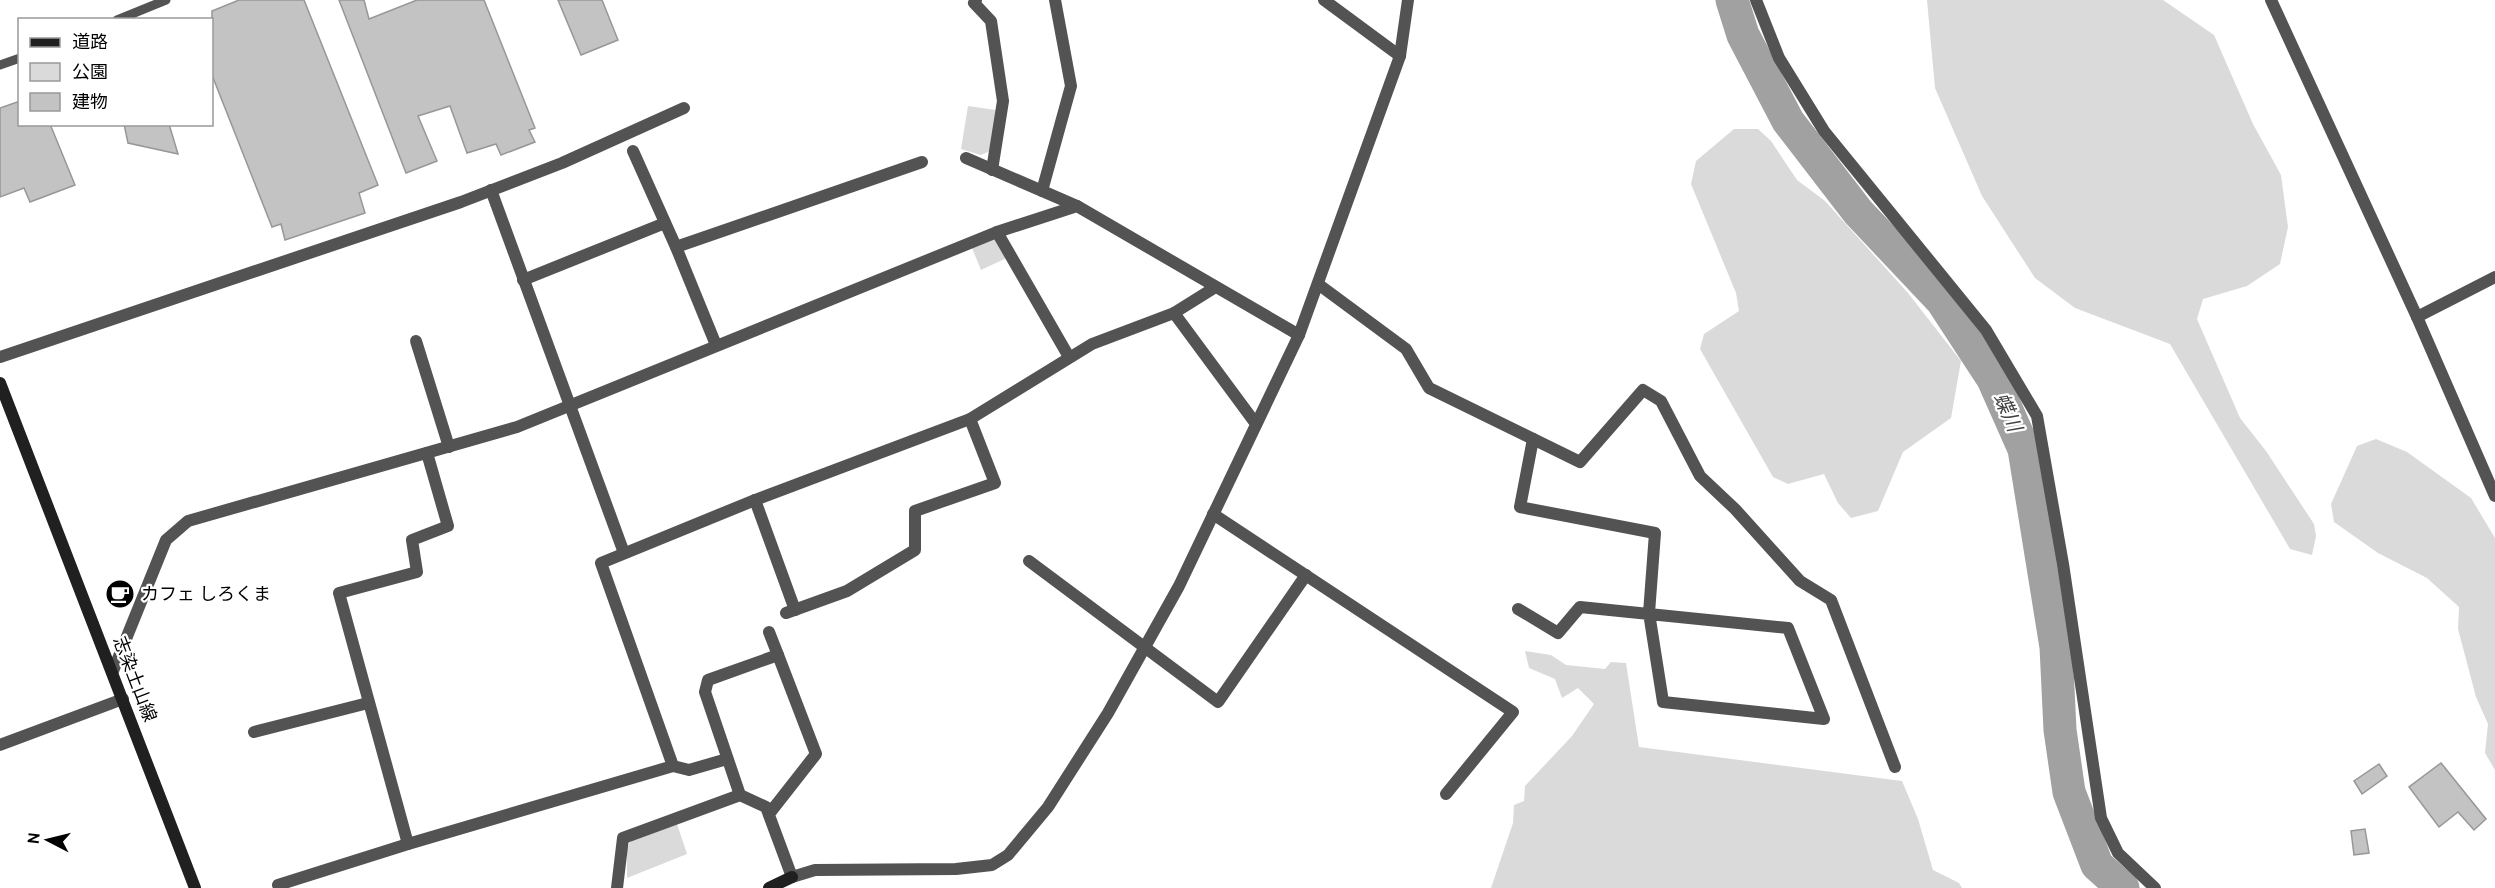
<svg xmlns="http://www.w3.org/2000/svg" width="2495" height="888" font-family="Cabin,'Noto Sans JP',sans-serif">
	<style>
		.green { fill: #dadada }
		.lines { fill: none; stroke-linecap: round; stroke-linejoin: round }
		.river { stroke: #a1a1a1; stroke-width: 33 }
		.building { fill: #c3c3c3; stroke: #979797; stroke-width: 1.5 }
		.lane { stroke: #535353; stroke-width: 9 }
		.street { stroke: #535353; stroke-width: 12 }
		.secondary { stroke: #202020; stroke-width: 12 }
		.labels { text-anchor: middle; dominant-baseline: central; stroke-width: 4.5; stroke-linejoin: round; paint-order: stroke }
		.poi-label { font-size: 18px; fill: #000; stroke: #fff; text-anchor: start }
		.street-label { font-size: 18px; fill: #000; stroke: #fff }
		.water-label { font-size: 20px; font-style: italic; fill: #424242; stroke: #fff }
	</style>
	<rect width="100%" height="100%" fill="#fff"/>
	<!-- green -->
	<g class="green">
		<polygon points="1927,0 2163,0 2214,35 2253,124 2281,175 2288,227 2280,264 2247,286 2203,299 2197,319 2240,418 2266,451 2314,524 2316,536 2312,555 2290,549 2170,344 2075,308 2035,278 1982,196 1935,88"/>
		<polygon points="968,106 996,110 990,151 981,155 961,149"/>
		<polygon points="1734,129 1758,129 1771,141 1797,180 1825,201 1908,293 1961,361 1951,418 1903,452 1878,511 1851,518 1838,503 1824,474 1788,484 1773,477 1700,349 1704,334 1739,311 1736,293 1691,184 1696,161"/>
		<polygon points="997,232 1011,256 981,270 970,243"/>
		<polygon points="2376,439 2407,452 2471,498 2495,538 2495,770 2485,753 2488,724 2476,697 2458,629 2459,607 2427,578 2378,553 2334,522 2331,504 2357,446"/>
		<polygon points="1525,651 1551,655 1566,665 1605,669 1611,662 1626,663 1639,747 1902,781 1918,819 1933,870 1959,883 1962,888 1491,888 1513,823 1514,805 1524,801 1525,786 1572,736 1594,704 1578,688 1562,698 1555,679 1529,668"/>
		<polygon points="677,824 687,854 627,878 627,850 630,842"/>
	</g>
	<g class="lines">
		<!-- river -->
		<polyline class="river" points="1732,0 1743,35 1788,121 1858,212 1942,301 1993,379 2024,449 2056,647 2060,730 2069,792 2097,865 2123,888"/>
	</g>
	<!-- building -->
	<g class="building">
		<polygon points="239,0 304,0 378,185 359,193 365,213 285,240 281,224 272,227 212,75 212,11"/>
		<polygon points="339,0 364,0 369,19 417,0 484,0 535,128 529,130 535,142 501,155 496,144 467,153 450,106 418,116 437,161 406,173"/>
		<polygon points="558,0 602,0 618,40 581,55"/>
		<polygon points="20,101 20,124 50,124 75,185 30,202 24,188 0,197 0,108"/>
		<polygon points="124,124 169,124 178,154 128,143"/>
		<polygon points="2441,763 2486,819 2474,830 2458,812 2439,827 2409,787"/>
		<polygon points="2379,764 2387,776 2362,794 2354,781"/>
		<polygon points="2365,829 2369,853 2354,855 2351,831"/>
	</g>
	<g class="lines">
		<!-- lane -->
		<g class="lane">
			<polyline points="117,20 166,0"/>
			<polyline points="0,65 20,58"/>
		</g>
		<!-- street -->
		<g class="street">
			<polyline points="976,0 974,3 991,21 1003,101 992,170"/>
			<polyline points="1324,0 1400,56"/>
			<polyline points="1756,0 1779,58 1824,131 1986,330 2037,416 2063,564 2101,818 2118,853 2155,888"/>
			<polyline points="2271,0 2417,317 2495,496"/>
			<polyline points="633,151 676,247 716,345"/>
			<polyline points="966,158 1077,206"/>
			<polyline points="491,190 624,553"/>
			<polyline points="1042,191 1071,86 1055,0"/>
			<polyline points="997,232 1069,357"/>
			<polyline points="676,247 922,162"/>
			<polyline points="523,280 665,223"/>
			<polyline points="1318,284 1406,349 1429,388 1580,462 1643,390 1661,401 1700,476 1735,509 1800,581 1831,600 1895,767"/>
			<polyline points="1174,313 1256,424"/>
			<polyline points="2417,317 2495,277"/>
			<polyline points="416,341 449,447"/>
			<polyline points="0,357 461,202 562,163 684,108"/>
			<polyline points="755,500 795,610"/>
			<polyline points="1213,514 1513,712 1446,794"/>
			<polyline points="1029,561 1218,702 1306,575"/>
			<polyline points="1518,609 1558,633 1580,607 1788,628 1824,719 1663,702 1649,613 1655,533 1520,507 1533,439"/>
			<polyline points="786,613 847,591 915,550 915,511 995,483 970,419"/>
			<polyline points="769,632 778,655"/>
			<polyline points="113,671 166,540 188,521 517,427 997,232 1077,206 1299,335"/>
			<polyline points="254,732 368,703"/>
			<polyline points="0,745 123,699"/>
			<polyline points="673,766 689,770 727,759"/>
			<polyline points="769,814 816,754 778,655 708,680 705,692 740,795 766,807 792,877 815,870 956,869 992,865 1008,855 1048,807 1108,713 1179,586 1299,335 1400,56 1408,0"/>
			<polyline points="408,844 339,593 417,572 412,540 448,526 427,453"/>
			<polyline points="278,885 408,844 673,766 601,563 755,500 970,419 1092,344 1174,313 1214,288"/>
			<polyline points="617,888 623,838 740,795"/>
		</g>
		<!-- secondary -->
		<g class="secondary">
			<polyline points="0,383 195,888"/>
			<polyline points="769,888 792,877"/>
		</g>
	</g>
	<!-- icons -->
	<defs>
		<g id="cafe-disc" transform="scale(1.5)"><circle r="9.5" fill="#000" stroke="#fff"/><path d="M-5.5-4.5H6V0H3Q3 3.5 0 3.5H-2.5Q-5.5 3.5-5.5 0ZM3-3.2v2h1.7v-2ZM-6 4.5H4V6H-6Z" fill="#fff"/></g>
	</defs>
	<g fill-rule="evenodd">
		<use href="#cafe-disc" x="120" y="594"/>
	</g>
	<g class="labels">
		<!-- poi labels -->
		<g class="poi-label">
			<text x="141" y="594">カフェ しろくま</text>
		</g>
		<!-- street labels -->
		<g class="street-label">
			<text transform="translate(135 679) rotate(69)">志染土山線</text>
		</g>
		<!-- water labels -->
		<g class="water-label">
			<text transform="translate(2008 412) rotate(66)">蝶川</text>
		</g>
	</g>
	<!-- legend -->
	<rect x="18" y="18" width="195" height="108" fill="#ffffff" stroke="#999999" stroke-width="1.5"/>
	<rect x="30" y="38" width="30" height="9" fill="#202020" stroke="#999999" stroke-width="1.5"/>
	<text x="72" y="48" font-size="18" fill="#000000">道路</text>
	<rect x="30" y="63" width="30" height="18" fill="#dadada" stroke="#999999" stroke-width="1.5"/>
	<text x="72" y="78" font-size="18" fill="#000000">公園</text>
	<rect x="30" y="93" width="30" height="18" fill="#c3c3c3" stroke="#999999" stroke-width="1.5"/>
	<text x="72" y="108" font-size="18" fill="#000000">建物</text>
	<!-- north arrow -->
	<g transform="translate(48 840) rotate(277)" stroke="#ffffff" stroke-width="4.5" paint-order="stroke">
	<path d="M0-4.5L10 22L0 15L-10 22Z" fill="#000000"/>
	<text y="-9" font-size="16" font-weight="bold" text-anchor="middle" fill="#000000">N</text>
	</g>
</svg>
